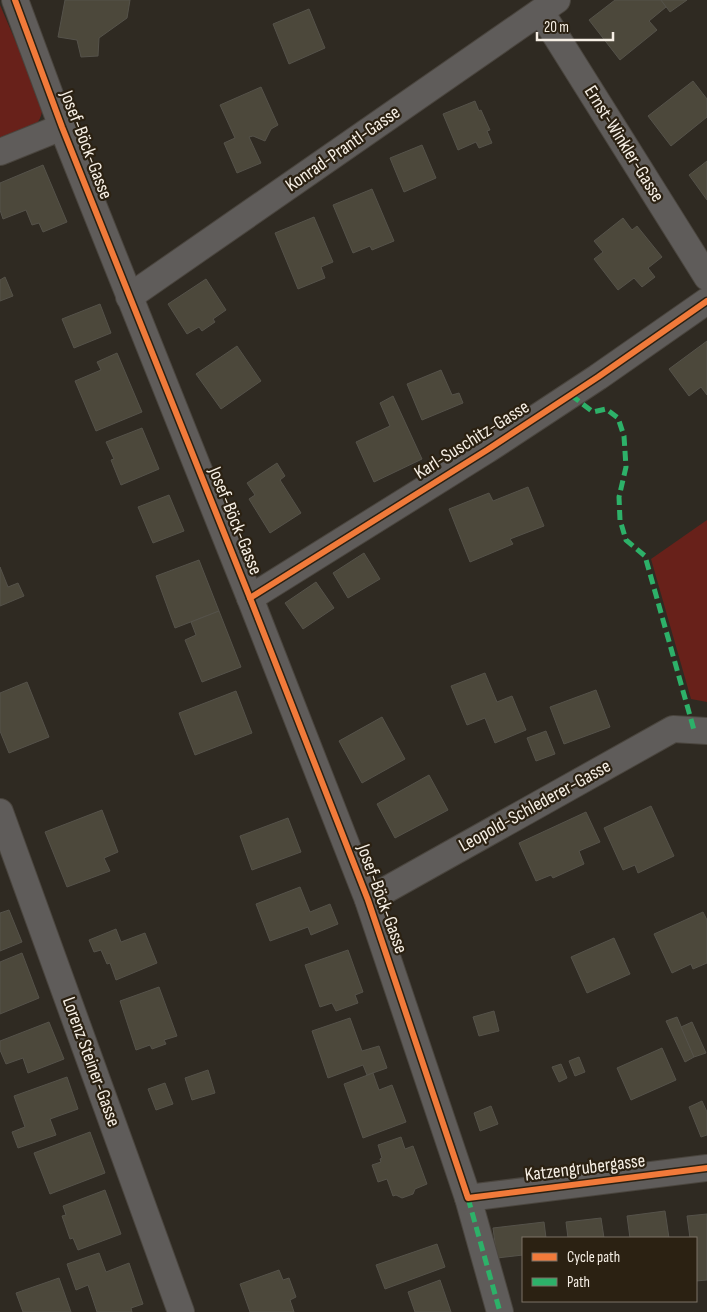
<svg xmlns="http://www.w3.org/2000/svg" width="707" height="1312" font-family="'Sofia Sans Condensed',sans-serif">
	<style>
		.green { fill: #68211a }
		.building { fill: #4c483b; stroke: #55524a }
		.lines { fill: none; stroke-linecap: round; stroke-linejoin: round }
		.minor-casing { stroke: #4a453e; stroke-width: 28 }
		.minor { stroke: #5f5c5a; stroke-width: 26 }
		.quiet { stroke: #2db169; stroke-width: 5; stroke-dasharray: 10 5; stroke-linecap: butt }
		.cycleway-casing { stroke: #2b2112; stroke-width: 9 }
		.cycleway { stroke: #f17a3a; stroke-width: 6 }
		.labels { text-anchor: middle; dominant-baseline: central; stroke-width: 4.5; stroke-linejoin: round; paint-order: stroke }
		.street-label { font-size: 19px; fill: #f6efe5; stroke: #2b2112 }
	</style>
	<rect width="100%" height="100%" fill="#2f2a22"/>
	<!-- green -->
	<g class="green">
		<path d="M0 5 42 103C45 130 21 132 0 142Z"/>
		<polygon points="707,520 707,702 691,699 651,559"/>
	</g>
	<!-- building -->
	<g class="building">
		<polygon points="65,0 130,0 127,18 99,38 98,56 81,57 77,40 58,37"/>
		<polygon points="615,0 661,0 666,7 649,21 657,30 620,60 589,20"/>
		<polygon points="661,0 687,0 670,12"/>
		<polygon points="309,9 325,48 289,64 273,24"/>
		<polygon points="693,81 707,99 707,117 671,146 648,116"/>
		<polygon points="261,87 278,125 271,129 265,141 253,136 249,137 261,163 237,173 224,143 235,138 220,105"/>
		<polygon points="475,101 479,111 481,110 490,130 487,131 492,143 479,148 476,142 458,150 443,114"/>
		<polygon points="422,145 436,178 404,192 390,158"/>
		<polygon points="707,161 707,200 689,175"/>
		<polygon points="43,165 67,222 43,232 39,223 32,225 26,210 3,219 0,210 0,183"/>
		<polygon points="372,189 394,241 372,250 370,246 353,253 333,205"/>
		<polygon points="314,217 333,262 321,267 325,278 298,289 275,233"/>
		<polygon points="623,218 632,230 637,226 662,257 648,268 655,277 642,287 634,278 618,290 594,259 603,252 594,241"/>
		<polygon points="5,277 13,296 0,301 0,280"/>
		<polygon points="206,279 226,310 213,319 215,322 202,331 199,327 187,334 168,304"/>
		<polygon points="100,304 111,333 74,348 62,319"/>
		<polygon points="707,341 707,395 701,387 689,396 669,369"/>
		<polygon points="237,346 261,381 221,409 196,374"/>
		<polygon points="117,353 142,412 96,431 75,381 101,370 97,362"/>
		<polygon points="441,370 452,395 459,393 463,403 422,420 407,384"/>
		<polygon points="393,396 422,459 374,482 356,442 390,426 380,403"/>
		<polygon points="142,428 159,469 121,485 111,460 114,459 106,442"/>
		<polygon points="277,463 285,476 280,480 301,513 270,533 249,499 255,495 247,483"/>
		<polygon points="528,487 544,526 510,539 513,544 470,562 449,509 489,493 493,501"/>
		<polygon points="169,495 184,531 153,543 138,507"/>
		<polygon points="364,553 380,579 348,598 333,573"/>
		<polygon points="199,560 219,611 175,628 156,576"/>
		<polygon points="0,567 8,587 18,583 24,596 0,606"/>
		<polygon points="316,582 334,608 303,629 285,603"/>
		<polygon points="219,611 241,667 202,682 185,640 196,635 191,622"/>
		<polygon points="485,673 497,702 512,696 526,730 495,743 485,718 467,725 451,686"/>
		<polygon points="27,682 49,737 9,753 0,731 0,693"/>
		<polygon points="596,690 610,727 564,744 550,707"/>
		<polygon points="236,691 252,733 195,755 179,713"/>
		<polygon points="382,717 405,759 362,783 339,741"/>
		<polygon points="546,731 555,754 536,761 527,738"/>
		<polygon points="429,775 448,810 395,838 377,804"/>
		<polygon points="651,806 674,856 638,873 635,865 623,870 604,828"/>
		<polygon points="102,810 118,852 104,858 110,871 67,887 45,832"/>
		<polygon points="586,812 600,842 579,851 584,864 553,878 551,875 536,881 519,843"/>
		<polygon points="288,818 301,852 252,870 240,836"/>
		<polygon points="300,887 310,912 330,904 338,924 311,935 308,927 270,941 256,904"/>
		<polygon points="9,910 22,942 0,951 0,913"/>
		<polygon points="703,912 707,920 707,963 693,969 691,964 672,973 654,934"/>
		<polygon points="116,929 121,942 145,933 157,963 116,980 110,963 107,964 101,950 94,952 89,940"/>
		<polygon points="614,938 630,974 587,993 571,957"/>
		<polygon points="348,950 363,992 355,995 358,1003 336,1011 332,1003 320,1007 305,965"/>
		<polygon points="22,953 39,998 0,1014 0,962"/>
		<polygon points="159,987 177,1036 164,1040 166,1044 152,1049 150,1045 136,1050 120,1001"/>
		<polygon points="494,1011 499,1031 479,1036 473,1017"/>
		<polygon points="677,1017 694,1057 685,1062 666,1021"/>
		<polygon points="350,1018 362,1051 379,1046 387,1068 367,1075 363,1065 328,1078 312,1031"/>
		<polygon points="49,1022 64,1059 28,1073 23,1058 6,1064 0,1050 0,1041"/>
		<polygon points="692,1022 706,1053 694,1057 681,1027"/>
		<polygon points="662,1048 676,1080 631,1100 617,1068"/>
		<polygon points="579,1057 585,1072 575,1076 569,1061"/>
		<polygon points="561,1064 567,1078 559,1082 552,1067"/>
		<polygon points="208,1070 215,1093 192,1100 185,1078"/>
		<polygon points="373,1073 379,1090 392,1085 406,1122 363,1138 344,1084"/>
		<polygon points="67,1077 78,1109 50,1119 56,1135 18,1148 12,1132 25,1127 14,1096"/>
		<polygon points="165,1083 173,1104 156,1110 148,1089"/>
		<polygon points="702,1101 707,1112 707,1135 701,1137 689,1107"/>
		<polygon points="491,1106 498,1124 480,1131 474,1113"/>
		<polygon points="90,1132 105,1173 50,1194 34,1153"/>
		<polygon points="401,1137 405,1149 413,1146 427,1184 415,1189 413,1194 402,1198 396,1195 393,1196 387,1179 378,1182 372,1165 381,1162 380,1159 382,1158 378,1145"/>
		<polygon points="105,1190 121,1234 78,1250 73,1238 70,1239 62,1216 66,1215 63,1206"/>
		<polygon points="665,1211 669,1238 630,1238 627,1216"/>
		<polygon points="707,1214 707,1280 696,1281 696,1238 690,1238 687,1216"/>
		<polygon points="601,1218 604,1238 568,1238 566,1222"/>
		<polygon points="544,1222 546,1238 523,1238 523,1255 497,1258 493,1228"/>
		<polygon points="437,1244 445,1267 385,1289 376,1265"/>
		<polygon points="99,1253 106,1272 129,1263 143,1304 131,1308 132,1312 97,1312 88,1285 76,1290 67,1264"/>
		<polygon points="279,1270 283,1280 289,1278 296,1297 290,1300 294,1312 250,1312 240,1284"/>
		<polygon points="59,1278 71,1312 23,1312 16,1293"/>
		<polygon points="440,1280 451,1312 415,1312 408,1292"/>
	</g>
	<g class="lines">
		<!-- minor casing -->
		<g class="minor-casing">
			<g id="minor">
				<polyline points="15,0 62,127 250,598 368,900 468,1198 500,1312"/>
				<polyline points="541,12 707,277"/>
				<polyline points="0,152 62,127"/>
				<polyline points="129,297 557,0"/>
				<polyline points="250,598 487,450 598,377 707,301"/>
				<polyline points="0,812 181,1312"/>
				<polyline points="368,900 673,729 707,731"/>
				<polyline points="468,1198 707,1168"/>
			</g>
		</g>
		<!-- minor -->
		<use href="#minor" class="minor"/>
		<!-- quiet -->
		<g class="quiet">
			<polyline points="571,395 593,412 606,409 618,418 624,436 626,467 619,497 620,520 626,540 645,556 694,730"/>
			<polyline points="468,1198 500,1312"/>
		</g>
		<!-- cycleway casing -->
		<g class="cycleway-casing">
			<g id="cycleway">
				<polyline points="15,0 62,127 250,598 368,900 468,1198 707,1168"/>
				<polyline points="250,598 487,450 598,377 707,301"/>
			</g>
		</g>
		<!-- cycleway -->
		<use href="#cycleway" class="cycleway"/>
	</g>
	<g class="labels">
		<!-- street labels -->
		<g class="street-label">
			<text transform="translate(624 144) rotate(58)">Ernst-Winkler-Gasse</text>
			<text transform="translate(86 145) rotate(69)">Josef-Böck-Gasse</text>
			<text transform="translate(343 149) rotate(-35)">Konrad-Prantl-Gasse</text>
			<text transform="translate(472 440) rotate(-32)">Karl-Suschitz-Gasse</text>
			<text transform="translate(235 521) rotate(68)">Josef-Böck-Gasse</text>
			<text transform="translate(535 806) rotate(-29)">Leopold-Schlederer-Gasse</text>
			<text transform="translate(382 899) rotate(70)">Josef-Böck-Gasse</text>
			<text transform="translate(91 1062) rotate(70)">Lorenz Steiner-Gasse</text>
			<text transform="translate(585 1168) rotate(-7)">Katzengrubergasse</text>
		</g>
	</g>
	<!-- legend -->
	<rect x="522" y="1237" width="175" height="65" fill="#2b2112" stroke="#7c7366"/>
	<rect x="532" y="1253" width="25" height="8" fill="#f17a3a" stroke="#7c7366"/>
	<text x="567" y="1262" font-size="15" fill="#f6efe5">Cycle path</text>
	<rect x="532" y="1278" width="25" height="8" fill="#2db169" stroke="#7c7366"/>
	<text x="567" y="1287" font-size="15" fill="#f6efe5">Path</text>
	<!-- scale -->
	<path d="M537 32v8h76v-8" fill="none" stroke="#f6efe5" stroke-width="2.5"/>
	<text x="544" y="32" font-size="15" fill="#f6efe5" stroke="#2b2112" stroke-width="4" paint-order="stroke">20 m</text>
</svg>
